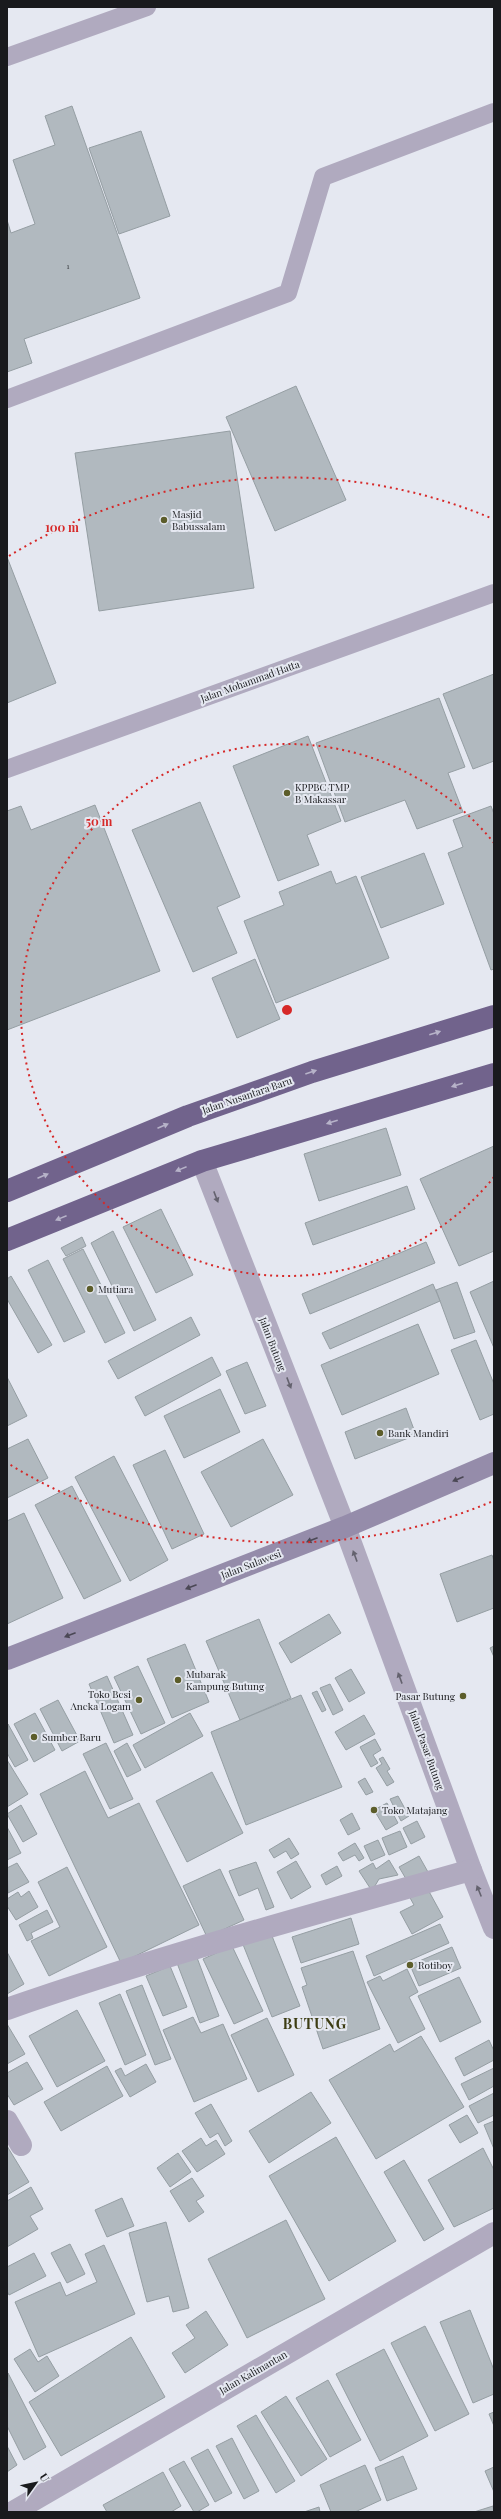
<svg xmlns="http://www.w3.org/2000/svg" width="501" height="2519" font-family="'Playfair Display',serif">
	<style>
		.building { fill: #b1b9bf; stroke: #959ea3 }
		.lines { fill: none; stroke-linecap: round; stroke-linejoin: round }
		.lane { stroke: #b0aabf; stroke-width: 18 }
		.street { stroke: #b0aabf; stroke-width: 22 }
		.secondary { stroke: #958caa; stroke-width: 22 }
		.highway { stroke: #71638c; stroke-width: 22 }
		.oneway { fill: #b7b3c9 }
		.oneway2 { fill: #64626e }
		.oneway3 { fill: #4b4855 }
		.ring { fill: none; stroke: #d62828; stroke-width: 2; stroke-dasharray: 2 4 }
		.poi-dot { fill: #5c5d2a; stroke: #e5e8f1; stroke-width: 1.5 }
		.labels { text-anchor: middle; dominant-baseline: central; stroke-width: 4; stroke-linejoin: round; paint-order: stroke }
		.number-label { font-size: 8px; fill: #3f4246 }
		.poi-label { font-size: 10px; fill: #191a1d; stroke: #e5e8f1; text-anchor: start }
		.street-label { font-size: 10px; fill: #191a1d; stroke: #e5e8f1 }
		.district-label { font-size: 14px; font-weight: bold; letter-spacing: 1px; fill: #3c3c13; stroke: #e5e8f1 }
		.centre { fill: #d62828; stroke: #e5e8f1; stroke-width: 2 }
		.ring-label { font-size: 12px; text-anchor: middle; font-weight: bold; fill: #d62828; stroke: #e5e8f1; stroke-width: 4; stroke-linejoin: round; paint-order: stroke }
	</style>
	<rect width="100%" height="100%" fill="#e5e8f1"/>
	<!-- building -->
	<g class="building">
		<polygon points="72,106 140,298 24,339 32,363 7,372 7,220 11,233 35,224 13,160 55,145 45,116"/>
		<polygon points="141,131 170,216 119,234 89,148"/>
		<polygon points="296,386 346,500 275,531 226,417"/>
		<polygon points="230,431 254,588 99,611 75,453"/>
		<polygon points="7,557 56,683 7,703"/>
		<polygon points="494,674 494,761 473,769 443,694"/>
		<polygon points="439,698 465,767 448,773 463,812 417,829 405,800 345,822 316,743"/>
		<polygon points="308,736 341,821 307,835 319,865 278,881 233,766"/>
		<polygon points="200,802 240,897 217,907 237,953 193,972 132,830"/>
		<polygon points="95,805 160,971 7,1030 7,811 21,806 31,830"/>
		<polygon points="491,806 494,814 494,969 491,970 448,853 463,847 453,820"/>
		<polygon points="424,853 444,904 381,928 361,877"/>
		<polygon points="331,871 336,884 356,876 389,958 276,1003 244,921 284,905 279,892"/>
		<polygon points="255,959 280,1019 237,1038 212,978"/>
		<polygon points="386,1128 401,1175 319,1201 304,1154"/>
		<polygon points="494,1146 494,1251 459,1266 420,1179"/>
		<polygon points="407,1186 415,1209 313,1245 305,1223"/>
		<polygon points="161,1209 193,1275 156,1293 123,1227"/>
		<polygon points="113,1231 156,1320 134,1331 91,1243"/>
		<polygon points="82,1237 86,1246 66,1256 61,1248"/>
		<polygon points="426,1242 435,1263 310,1314 302,1294"/>
		<polygon points="83,1249 125,1333 105,1343 63,1259"/>
		<polygon points="48,1260 85,1332 64,1342 28,1270"/>
		<polygon points="11,1276 52,1345 38,1353 7,1299 7,1279"/>
		<polygon points="494,1281 494,1348 470,1292"/>
		<polygon points="457,1282 475,1332 454,1339 436,1290"/>
		<polygon points="433,1284 440,1301 330,1349 322,1333"/>
		<polygon points="191,1317 200,1335 118,1379 108,1361"/>
		<polygon points="418,1324 439,1374 342,1415 321,1365"/>
		<polygon points="476,1340 494,1384 494,1414 480,1420 451,1350"/>
		<polygon points="212,1357 221,1375 145,1416 135,1397"/>
		<polygon points="247,1362 266,1406 245,1414 226,1371"/>
		<polygon points="7,1377 27,1416 7,1426"/>
		<polygon points="220,1389 240,1432 184,1458 164,1416"/>
		<polygon points="406,1408 416,1435 355,1459 345,1432"/>
		<polygon points="28,1439 48,1478 7,1498 7,1449"/>
		<polygon points="263,1439 293,1495 231,1527 201,1472"/>
		<polygon points="165,1450 204,1534 172,1549 133,1465"/>
		<polygon points="114,1456 168,1560 130,1581 75,1477"/>
		<polygon points="72,1486 121,1581 84,1599 35,1505"/>
		<polygon points="24,1513 63,1598 7,1624 7,1521"/>
		<polygon points="492,1555 494,1561 494,1608 457,1622 440,1574"/>
		<polygon points="329,1614 341,1633 291,1663 279,1643"/>
		<polygon points="259,1619 291,1698 240,1720 206,1641"/>
		<polygon points="185,1644 209,1702 172,1718 147,1659"/>
		<polygon points="494,1646 494,1657 490,1648"/>
		<polygon points="138,1666 165,1723 141,1734 114,1677"/>
		<polygon points="351,1669 365,1693 349,1702 335,1678"/>
		<polygon points="107,1676 133,1735 114,1743 89,1684"/>
		<polygon points="330,1684 343,1710 333,1715 320,1688"/>
		<polygon points="317,1691 326,1710 322,1712 312,1693"/>
		<polygon points="301,1695 342,1787 246,1825 211,1732"/>
		<polygon points="58,1700 80,1741 62,1751 40,1709"/>
		<polygon points="35,1713 55,1750 34,1762 14,1724"/>
		<polygon points="190,1713 203,1736 145,1768 133,1745"/>
		<polygon points="364,1715 375,1734 346,1750 335,1732"/>
		<polygon points="8,1724 28,1760 15,1767 7,1753"/>
		<polygon points="375,1739 381,1750 373,1755 378,1763 371,1767 360,1747"/>
		<polygon points="106,1743 133,1799 110,1809 83,1754"/>
		<polygon points="127,1743 141,1770 127,1777 114,1751"/>
		<polygon points="383,1757 390,1769 387,1771 394,1782 387,1786 376,1768 382,1764 379,1759"/>
		<polygon points="7,1760 28,1794 7,1807"/>
		<polygon points="85,1771 108,1818 139,1803 199,1925 121,1963 40,1794"/>
		<polygon points="212,1772 243,1833 187,1862 156,1801"/>
		<polygon points="365,1778 373,1792 366,1795 358,1782"/>
		<polygon points="398,1796 409,1816 401,1821 390,1799"/>
		<polygon points="387,1803 398,1823 386,1830 374,1810"/>
		<polygon points="21,1805 37,1834 23,1842 7,1814"/>
		<polygon points="352,1813 360,1829 348,1835 340,1820"/>
		<polygon points="417,1821 425,1837 411,1844 403,1828"/>
		<polygon points="7,1827 21,1853 7,1860"/>
		<polygon points="400,1831 407,1847 389,1855 382,1838"/>
		<polygon points="289,1838 299,1854 291,1859 286,1851 274,1858 269,1850"/>
		<polygon points="378,1840 385,1855 371,1861 364,1846"/>
		<polygon points="355,1843 364,1858 359,1861 355,1855 343,1861 338,1853"/>
		<polygon points="419,1856 428,1872 409,1884 399,1867"/>
		<polygon points="389,1860 398,1875 379,1879 372,1891 359,1871 373,1863 376,1869"/>
		<polygon points="296,1861 311,1887 291,1899 277,1872"/>
		<polygon points="256,1862 274,1907 266,1910 258,1888 239,1896 229,1871"/>
		<polygon points="17,1863 29,1882 8,1893 7,1868"/>
		<polygon points="337,1866 342,1876 326,1885 321,1875"/>
		<polygon points="67,1867 107,1947 49,1976 31,1941 60,1927 38,1882"/>
		<polygon points="220,1869 244,1920 207,1937 183,1886"/>
		<polygon points="426,1886 443,1917 412,1934 400,1912 414,1905 409,1896"/>
		<polygon points="29,1891 38,1907 16,1920 7,1906 7,1899 18,1892 21,1897"/>
		<polygon points="47,1910 53,1922 31,1933 33,1938 27,1941 19,1925"/>
		<polygon points="351,1918 359,1944 301,1963 292,1937"/>
		<polygon points="440,1924 449,1943 374,1976 366,1956"/>
		<polygon points="270,1931 300,2006 272,2017 242,1942"/>
		<polygon points="232,1946 263,2011 234,2024 203,1959"/>
		<polygon points="452,1947 461,1968 419,1986 410,1965"/>
		<polygon points="353,1951 380,2029 323,2049 302,1987 307,1985 301,1968"/>
		<polygon points="7,1952 24,1984 7,1994"/>
		<polygon points="196,1955 219,2016 200,2023 177,1963"/>
		<polygon points="170,1966 187,2007 163,2016 146,1976"/>
		<polygon points="407,1969 418,1992 409,1997 425,2029 398,2043 367,1982 380,1976 383,1981"/>
		<polygon points="459,1977 481,2022 440,2042 418,1996"/>
		<polygon points="142,1985 171,2059 155,2065 126,1991"/>
		<polygon points="120,1994 146,2055 125,2065 99,2003"/>
		<polygon points="77,2010 105,2061 57,2087 29,2036"/>
		<polygon points="193,2017 201,2033 223,2024 247,2079 194,2102 163,2030"/>
		<polygon points="267,2018 294,2075 258,2092 231,2035"/>
		<polygon points="7,2024 25,2054 7,2064"/>
		<polygon points="421,2036 464,2107 376,2159 329,2080 390,2044 394,2052"/>
		<polygon points="489,2040 494,2051 494,2060 464,2076 455,2058"/>
		<polygon points="27,2062 43,2089 14,2105 7,2094 7,2073"/>
		<polygon points="146,2064 156,2082 130,2097 115,2071 121,2068 125,2076"/>
		<polygon points="107,2066 123,2096 61,2131 44,2102"/>
		<polygon points="494,2068 494,2086 469,2100 461,2084"/>
		<polygon points="311,2092 331,2123 269,2163 249,2131"/>
		<polygon points="494,2093 494,2115 478,2123 469,2106"/>
		<polygon points="211,2104 232,2141 225,2146 218,2133 210,2138 195,2113"/>
		<polygon points="467,2115 478,2133 460,2143 449,2125"/>
		<polygon points="494,2121 494,2149 484,2125"/>
		<polygon points="336,2137 396,2241 329,2281 269,2176"/>
		<polygon points="201,2138 206,2146 216,2140 225,2154 197,2172 182,2151"/>
		<polygon points="7,2146 29,2182 7,2195"/>
		<polygon points="483,2148 494,2170 494,2208 454,2227 428,2180"/>
		<polygon points="178,2153 191,2172 170,2187 157,2168"/>
		<polygon points="404,2160 444,2229 424,2241 384,2172"/>
		<polygon points="192,2178 204,2196 196,2201 204,2212 189,2222 170,2191"/>
		<polygon points="31,2187 43,2209 30,2216 38,2229 7,2247 7,2201"/>
		<polygon points="122,2198 134,2226 107,2237 95,2210"/>
		<polygon points="286,2220 325,2299 247,2338 208,2259"/>
		<polygon points="166,2222 189,2308 173,2312 169,2296 147,2302 129,2233"/>
		<polygon points="70,2244 85,2274 67,2283 51,2253"/>
		<polygon points="104,2245 135,2314 39,2357 15,2302 60,2282 66,2296 97,2282 85,2254"/>
		<polygon points="34,2253 46,2276 9,2295 7,2291 7,2267"/>
		<polygon points="470,2310 494,2370 494,2394 473,2403 440,2322"/>
		<polygon points="206,2311 228,2345 185,2373 172,2353 195,2338 186,2325"/>
		<polygon points="425,2326 469,2414 435,2431 391,2343"/>
		<polygon points="131,2337 165,2397 61,2456 29,2402"/>
		<polygon points="30,2349 38,2362 47,2356 59,2376 35,2392 14,2359"/>
		<polygon points="384,2349 428,2436 380,2461 336,2374"/>
		<polygon points="8,2373 46,2447 24,2460 7,2426"/>
		<polygon points="328,2380 361,2440 330,2457 296,2398"/>
		<polygon points="286,2396 327,2459 301,2476 261,2412"/>
		<polygon points="494,2412 494,2426 489,2414"/>
		<polygon points="256,2415 295,2481 276,2493 237,2426"/>
		<polygon points="232,2438 259,2491 244,2499 216,2446"/>
		<polygon points="7,2446 17,2465 7,2472"/>
		<polygon points="208,2449 232,2493 215,2502 191,2458"/>
		<polygon points="403,2456 417,2489 387,2501 375,2468"/>
		<polygon points="184,2461 209,2505 197,2512 194,2512 169,2469"/>
		<polygon points="365,2465 381,2500 355,2512 331,2512 320,2485"/>
		<polygon points="494,2467 494,2492 485,2471"/>
		<polygon points="163,2472 181,2506 171,2512 107,2512 103,2505"/>
		<polygon points="493,2506 494,2512 474,2512"/>
		<polygon points="319,2507 320,2512 304,2512"/>
	</g>
	<g class="lines">
		<!-- lane -->
		<g class="lane">
			<polyline points="7,57 147,7"/>
			<polyline points="7,399 288,293 323,177 494,112"/>
			<polyline points="7,769 494,593"/>
		</g>
		<!-- street -->
		<g class="street">
			<polyline points="202,1161 345,1527 471,1870 494,1928"/>
			<path d="M7 2009C159 1956 315 1914 471 1870"/>
			<polyline points="7,2121 21,2145"/>
			<polyline points="13,2512 494,2233"/>
		</g>
		<!-- secondary -->
		<polyline class="secondary" points="7,1659 345,1527 494,1463"/>
		<!-- highway -->
		<g class="highway">
			<polyline points="7,1191 188,1116 312,1072 494,1016"/>
			<polyline points="7,1240 202,1161 494,1074"/>
		</g>
	</g>
	<!-- one-way arrows -->
	<defs><path id="oneway-solid" d="M-6-.8H1V-3.2L6.5 0L1 3.2V.8H-6Z"/></defs>
	<g class="oneway">
		<use href="#oneway-solid" transform="translate(435 1033) rotate(-18)"/>
		<use href="#oneway-solid" transform="translate(311 1072) rotate(-19)"/>
		<use href="#oneway-solid" transform="translate(457 1085) rotate(163)"/>
		<use href="#oneway-solid" transform="translate(332 1122) rotate(163)"/>
		<use href="#oneway-solid" transform="translate(163 1126) rotate(-23)"/>
		<use href="#oneway-solid" transform="translate(181 1169) rotate(158)"/>
		<use href="#oneway-solid" transform="translate(43 1176) rotate(-23)"/>
		<use href="#oneway-solid" transform="translate(61 1218) rotate(158)"/>
	</g>
	<g class="oneway2">
		<use href="#oneway-solid" transform="translate(216 1197) rotate(69)"/>
		<use href="#oneway-solid" transform="translate(289 1383) rotate(69)"/>
		<use href="#oneway-solid" transform="translate(355 1556) rotate(-110)"/>
		<use href="#oneway-solid" transform="translate(400 1678) rotate(-110)"/>
		<use href="#oneway-solid" transform="translate(479 1891) rotate(-112)"/>
	</g>
	<g class="oneway3">
		<use href="#oneway-solid" transform="translate(458 1479) rotate(157)"/>
		<use href="#oneway-solid" transform="translate(312 1540) rotate(159)"/>
		<use href="#oneway-solid" transform="translate(191 1587) rotate(159)"/>
		<use href="#oneway-solid" transform="translate(70 1635) rotate(159)"/>
	</g>
	<!-- distance rings -->
	<g class="ring">
		<path d="M494 1177A266 266 0 1 1 494 843"/>
		<path d="M491 1502A532 532 0 0 1 9 1464M9 556A532 532 0 0 1 491 518"/>
	</g>
	<!-- markers -->
	<g class="poi-dot">
		<circle cx="164" cy="520" r="4"/>
		<circle cx="287" cy="793" r="4"/>
		<circle cx="90" cy="1289" r="4"/>
		<circle cx="380" cy="1433" r="4"/>
		<circle cx="178" cy="1680" r="4"/>
		<circle cx="463" cy="1696" r="4"/>
		<circle cx="139" cy="1700" r="4"/>
		<circle cx="34" cy="1737" r="4"/>
		<circle cx="374" cy="1810" r="4"/>
		<circle cx="410" cy="1965" r="4"/>
	</g>
	<g class="labels">
		<!-- number labels -->
		<g class="number-label">
			<text x="68" y="265">1</text>
		</g>
		<!-- poi labels -->
		<g class="poi-label">
			<text x="172" y="514">Masjid<tspan x="172" dy="12">Babussalam</tspan></text>
			<text x="295" y="787">KPPBC TMP<tspan x="295" dy="12">B Makassar</tspan></text>
			<text x="98" y="1289">Mutiara</text>
			<text x="388" y="1433">Bank Mandiri</text>
			<text x="186" y="1674">Mubarak<tspan x="186" dy="12">Kampung Butung</tspan></text>
			<text x="131" y="1694" text-anchor="end">Toko Besi<tspan x="131" dy="12">Aneka Logam</tspan></text>
			<text x="455" y="1696" text-anchor="end">Pasar Butung</text>
			<text x="42" y="1737">Sumber Baru</text>
			<text x="382" y="1810">Toko Matajang</text>
			<text x="418" y="1965">Rotiboy</text>
		</g>
		<!-- street labels -->
		<g class="street-label">
			<text transform="translate(250 681) rotate(-20)">Jalan Mohammad Hatta</text>
			<text transform="translate(247 1095) rotate(-19)">Jalan Nusantara Baru</text>
			<text transform="translate(273 1344) rotate(69)">Jalan Butung</text>
			<text transform="translate(251 1564) rotate(-21)">Jalan Sulawesi</text>
			<text transform="translate(427 1750) rotate(70)">Jalan Pasar Butung</text>
			<text transform="translate(253 2372) rotate(-30)">Jalan Kalimantan</text>
		</g>
		<!-- district labels -->
		<g class="district-label">
			<text x="315" y="2023">BUTUNG</text>
		</g>
	</g>
	<circle cx="287" cy="1010" r="6" class="centre"/>
	<g class="ring-label">
		<text x="62" y="532">100 m</text>
		<text x="99" y="826">50 m</text>
	</g>
	<!-- border -->
	<rect width="501" height="2519" fill="none" stroke="#191a1d" stroke-width="16"/>
	<!-- north arrow -->
	<g transform="translate(36 2483) rotate(57)" stroke="#e5e8f1" stroke-width="3" paint-order="stroke">
	<path d="M0-3L7 15L0 10L-7 15Z" fill="#191a1d"/>
	<text y="-6" font-size="11" font-weight="bold" text-anchor="middle" fill="#191a1d">U</text>
	</g>
</svg>
